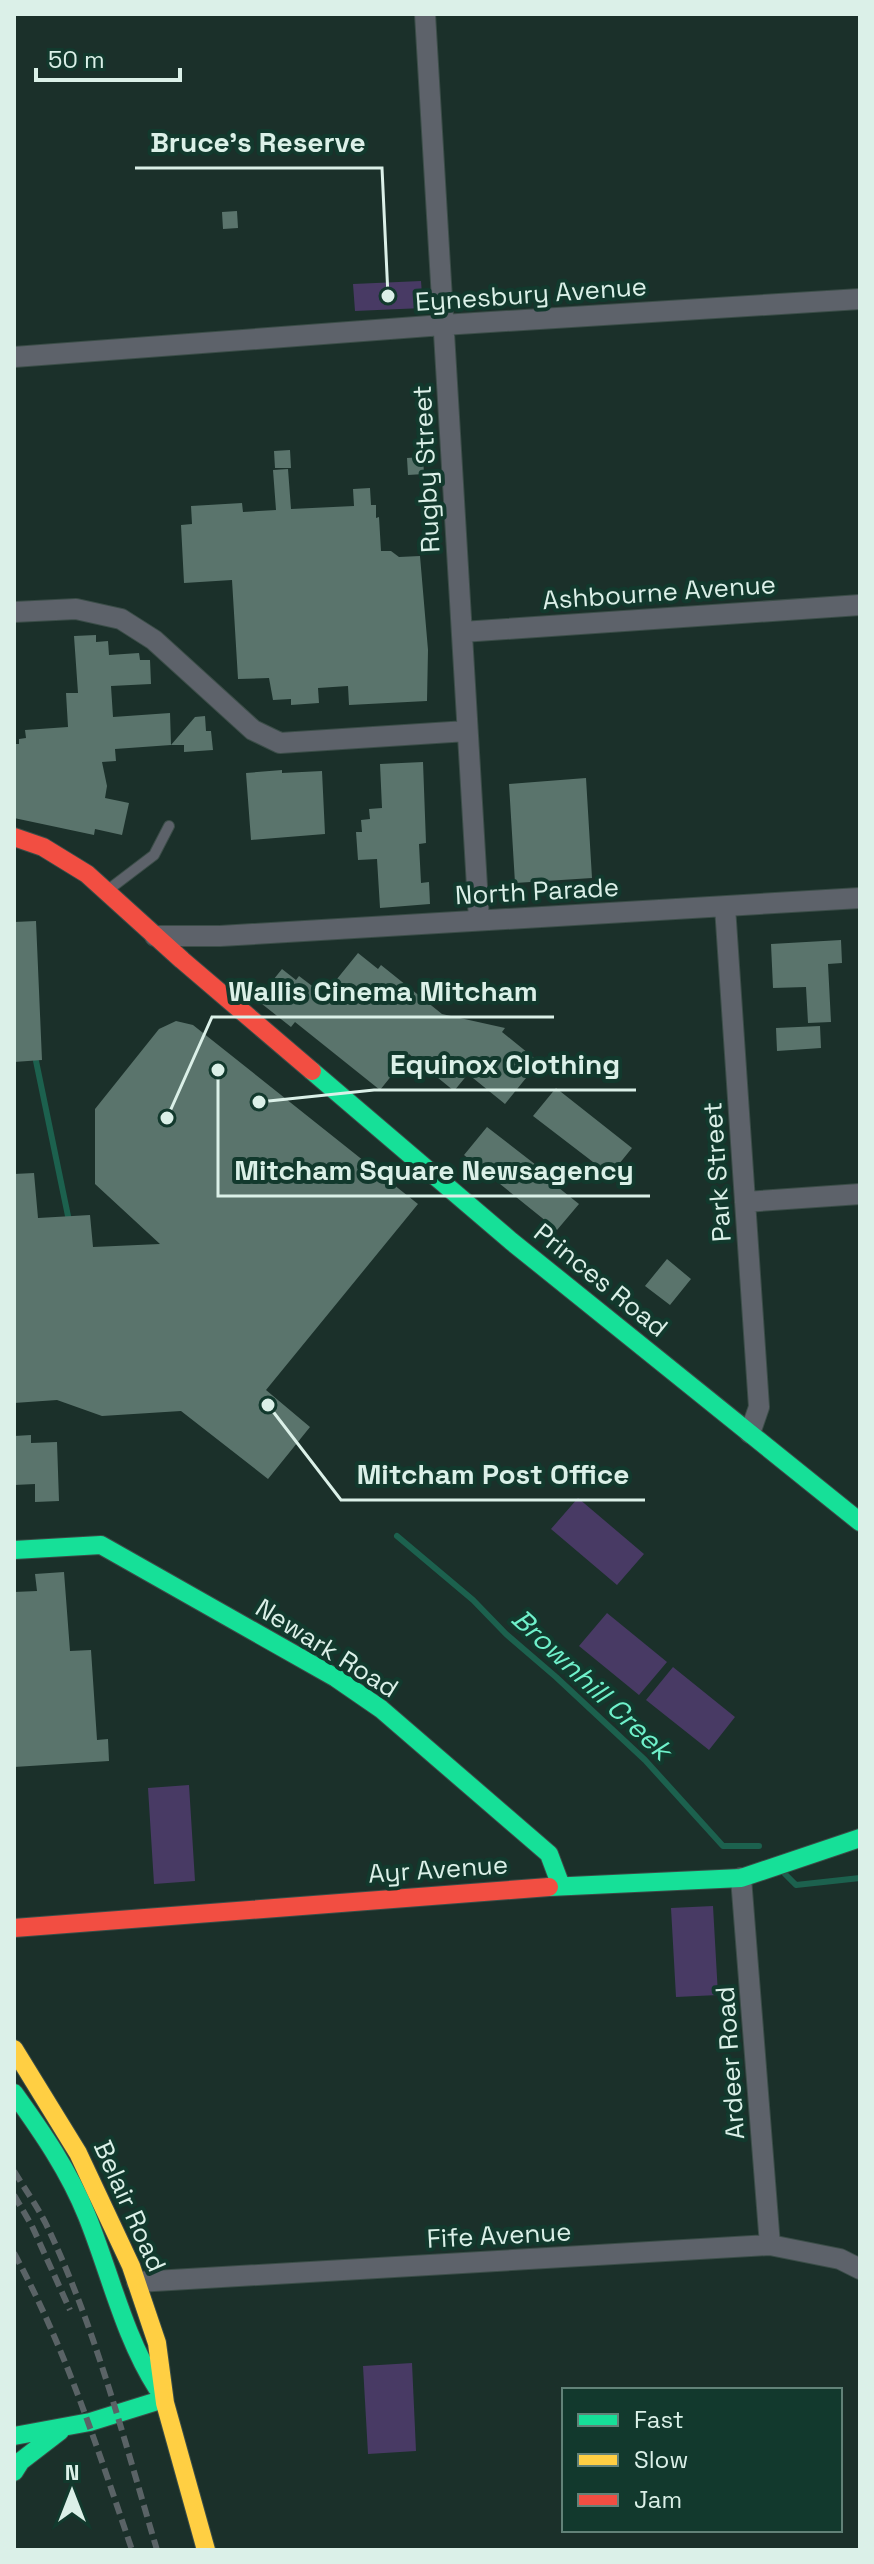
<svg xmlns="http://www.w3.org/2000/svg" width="874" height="2564" viewBox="0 0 874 2564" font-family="'Space Grotesk',sans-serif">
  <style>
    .green { fill: #483a64 }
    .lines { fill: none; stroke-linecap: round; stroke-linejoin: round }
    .stream { stroke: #1c614e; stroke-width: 6 }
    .building { fill: #5a746c }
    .lane-casing { stroke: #3b4d48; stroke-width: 12 }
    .street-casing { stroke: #3b4d48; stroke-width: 22 }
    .fast-casing { stroke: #3b4d48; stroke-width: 20 }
    .slow-casing { stroke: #3b4d48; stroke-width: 20 }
    .jam-casing { stroke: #3b4d48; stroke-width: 20 }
    .lane { stroke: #5d626a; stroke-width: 10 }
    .street { stroke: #5d626a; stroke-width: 20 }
    .fast { stroke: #16e098; stroke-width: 18 }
    .slow { stroke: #ffcf43; stroke-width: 18 }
    .jam { stroke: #f24e42; stroke-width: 18 }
    .rail { stroke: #5a6366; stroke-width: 6; stroke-dasharray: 12 6; stroke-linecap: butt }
    .labels { text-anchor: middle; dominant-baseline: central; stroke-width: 8; stroke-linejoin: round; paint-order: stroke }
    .street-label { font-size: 26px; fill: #dbf0e8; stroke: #12392d }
    .water-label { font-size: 28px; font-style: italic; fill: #6ff0ca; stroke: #12392d }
    .leader { fill: none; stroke: #dbf0e8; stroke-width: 3 }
    .callout-dot { fill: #dbf0e8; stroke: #12392d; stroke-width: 3 }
    .callout-label { font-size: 28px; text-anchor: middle; font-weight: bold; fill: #dbf0e8; stroke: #12392d; stroke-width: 8; stroke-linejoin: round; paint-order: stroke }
  </style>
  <rect width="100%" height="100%" fill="#1b302a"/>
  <path class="green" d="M421,281L423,308L355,311L353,284Z
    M578,1498L644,1554L617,1585L551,1529Z
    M607,1613L667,1662L639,1695L579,1646Z
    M673,1667L735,1717L709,1750L646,1700Z
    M189,1785L195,1881L154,1884L148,1788Z
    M713,1906L718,1995L676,1997L671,1908Z
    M412,2363L416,2451L368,2454L363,2366Z"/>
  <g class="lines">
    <path class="stream" d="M36,1061L68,1216
      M397,1536L473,1600L506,1634L556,1677L645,1760L723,1846H759
      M785,1874L796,1885L860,1878"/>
  </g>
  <path class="building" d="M237,211L238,228L223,229L222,212Z
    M290,450L291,468H275L274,451Z
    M423,457L424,474L408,475L407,458Z
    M288,469L291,509L354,506L353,489L370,488L371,505H376V518L379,517L381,551H391L399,557L420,556L428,650L427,701L349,705L348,686L318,688L319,703L291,705V699L273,700L269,678L238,679L232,580L184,583L181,525L192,524L191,506L242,503L243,512L276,510L273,470Z
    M96,635V642L108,641L109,655L139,653L140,660H150L151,684L111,686L113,717L170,713L171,745L115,749L116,761L102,762L107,786L105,798L129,803L122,835L95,829L94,835L14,818V744H19V739L26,738L25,730L68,727L66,693H78L74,636Z
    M205,716L206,731H211L213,750L184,752V745H171L195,717Z
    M423,762L426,843L419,844L421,883L429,882L430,904L380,908L377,859L358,860L356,832H362L361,820L370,819L369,809L382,808L380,764Z
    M282,770V773L322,771L325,834L251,840L246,773Z
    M586,778L592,878L515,883L509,784Z
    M36,921L42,1060L14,1062V922Z
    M841,940L842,963L828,964L831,1022L808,1023L806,987L773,988L771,944Z
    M358,953L378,969L381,965L442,1014L505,1028L502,1032L539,1062L505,1104L468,1074L454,1091L409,1054L380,1090L295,1022L291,1027L257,1000L282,969L296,980L299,976L324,995Z
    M176,1021L193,1025L418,1204L266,1390L310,1427L268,1479L181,1411L102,1416L57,1400L14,1403V1174L34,1173L38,1218L90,1215L93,1247L160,1244L95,1184V1109L159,1029Z
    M820,1026L821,1048L777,1051L776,1028Z
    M556,1088L632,1148L610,1175L533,1116Z
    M487,1127L536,1165L534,1168L579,1204L557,1230L464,1155Z
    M667,1259L691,1279L670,1305L645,1286Z
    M31,1435V1443L57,1442L59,1501L35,1502V1484L14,1485V1436Z
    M64,1572L70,1651L91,1650L97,1740L108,1739L109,1761L14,1767V1592L37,1591L35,1574Z"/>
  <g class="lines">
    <defs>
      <path id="lane" d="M108,890L154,855L169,826"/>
      <path id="street" d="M425,14L479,920
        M14,357L443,325L860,299
        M14,612L76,609L121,619L154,640L253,730L280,743L467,731
        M462,632L860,605
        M725,907L759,1407L750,1433
        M155,936H220L860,898
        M745,1202L860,1194
        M741,1878L770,2245
        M137,2282L770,2245L840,2259L860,2269"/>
      <path id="fast" d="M312,1071L511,1241L860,1522
        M14,1550L101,1545L336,1678L381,1709L549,1854L561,1886
        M549,1887L741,1878L860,1838
        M14,2093C42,2132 69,2171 87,2216C110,2273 124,2336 157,2388
        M14,2436L90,2422L164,2399
        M14,2472L21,2461L60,2431"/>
      <path id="slow" d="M14,2049L78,2153L131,2266L157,2343L165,2403L206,2550"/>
      <path id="jam" d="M14,837L43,847L87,874L182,960L312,1071
        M14,1928L549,1887"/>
    </defs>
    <use href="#lane" class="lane-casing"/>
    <use href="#street" class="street-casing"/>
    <use href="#fast" class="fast-casing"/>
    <use href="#slow" class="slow-casing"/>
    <use href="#jam" class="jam-casing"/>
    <use href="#lane" class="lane"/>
    <use href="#street" class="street"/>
    <use href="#fast" class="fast"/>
    <use href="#slow" class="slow"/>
    <use href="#jam" class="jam"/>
    <path class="rail" d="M14,2171C25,2189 37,2206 46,2224C96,2328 124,2440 157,2550
      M14,2195L32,2226L70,2310
      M14,2253C66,2349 97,2447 132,2550"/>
  </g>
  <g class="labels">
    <g class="street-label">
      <text transform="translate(531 294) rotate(-4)">Eynesbury Avenue</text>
      <text transform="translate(426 469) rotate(-93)">Rugby Street</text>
      <text transform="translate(659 592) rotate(-4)">Ashbourne Avenue</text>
      <text transform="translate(537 891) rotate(-3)">North Parade</text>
      <text transform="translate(717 1172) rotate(-94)">Park Street</text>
      <text transform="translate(601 1280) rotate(39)">Princes Road</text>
      <text transform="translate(327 1648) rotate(32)">Newark Road</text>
      <text transform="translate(438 1869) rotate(-4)">Ayr Avenue</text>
      <text transform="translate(730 2063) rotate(-94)">Ardeer Road</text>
      <text transform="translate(130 2206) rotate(66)">Belair Road</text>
      <text transform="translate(499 2235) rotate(-3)">Fife Avenue</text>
    </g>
    <g class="water-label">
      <text transform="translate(592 1684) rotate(43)">Brownhill Creek</text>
    </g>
  </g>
  <path class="leader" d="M388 296L382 168H135M167 1118L212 1017H554M259 1102L374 1090H636M218 1070L218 1196H650M268 1405L341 1500H645"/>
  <g class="callout-dot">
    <circle cx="388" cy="296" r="8"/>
    <circle cx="167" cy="1118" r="8"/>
    <circle cx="259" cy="1102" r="8"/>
    <circle cx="218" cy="1070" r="8"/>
    <circle cx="268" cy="1405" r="8"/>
  </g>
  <g class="callout-label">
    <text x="258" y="152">Bruce's Reserve</text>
    <text x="383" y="1001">Wallis Cinema Mitcham</text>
    <text x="505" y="1074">Equinox Clothing</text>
    <text x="434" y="1180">Mitcham Square Newsagency</text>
    <text x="493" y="1484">Mitcham Post Office</text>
  </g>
  <rect width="874" height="2564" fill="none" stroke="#dbf0e8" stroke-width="32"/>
  <rect x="562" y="2388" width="280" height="144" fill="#12392d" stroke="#628278" stroke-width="2"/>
  <rect x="578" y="2414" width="40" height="12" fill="#16e098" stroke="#628278" stroke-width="2"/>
  <text x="634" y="2428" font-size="24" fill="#dbf0e8">Fast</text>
  <rect x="578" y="2454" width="40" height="12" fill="#ffcf43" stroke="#628278" stroke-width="2"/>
  <text x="634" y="2468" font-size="24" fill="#dbf0e8">Slow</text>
  <rect x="578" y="2494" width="40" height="12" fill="#f24e42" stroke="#628278" stroke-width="2"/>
  <text x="634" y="2508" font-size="24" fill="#dbf0e8">Jam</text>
  <g transform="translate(72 2492)" stroke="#12392d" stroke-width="6" paint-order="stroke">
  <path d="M0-6L14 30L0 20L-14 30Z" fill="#dbf0e8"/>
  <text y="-12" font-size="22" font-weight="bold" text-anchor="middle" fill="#dbf0e8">N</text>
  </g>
  <path d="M36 68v12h144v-12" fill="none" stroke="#dbf0e8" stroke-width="4"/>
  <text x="48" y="68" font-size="24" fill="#dbf0e8" stroke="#12392d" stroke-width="6" paint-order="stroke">50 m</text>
</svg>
